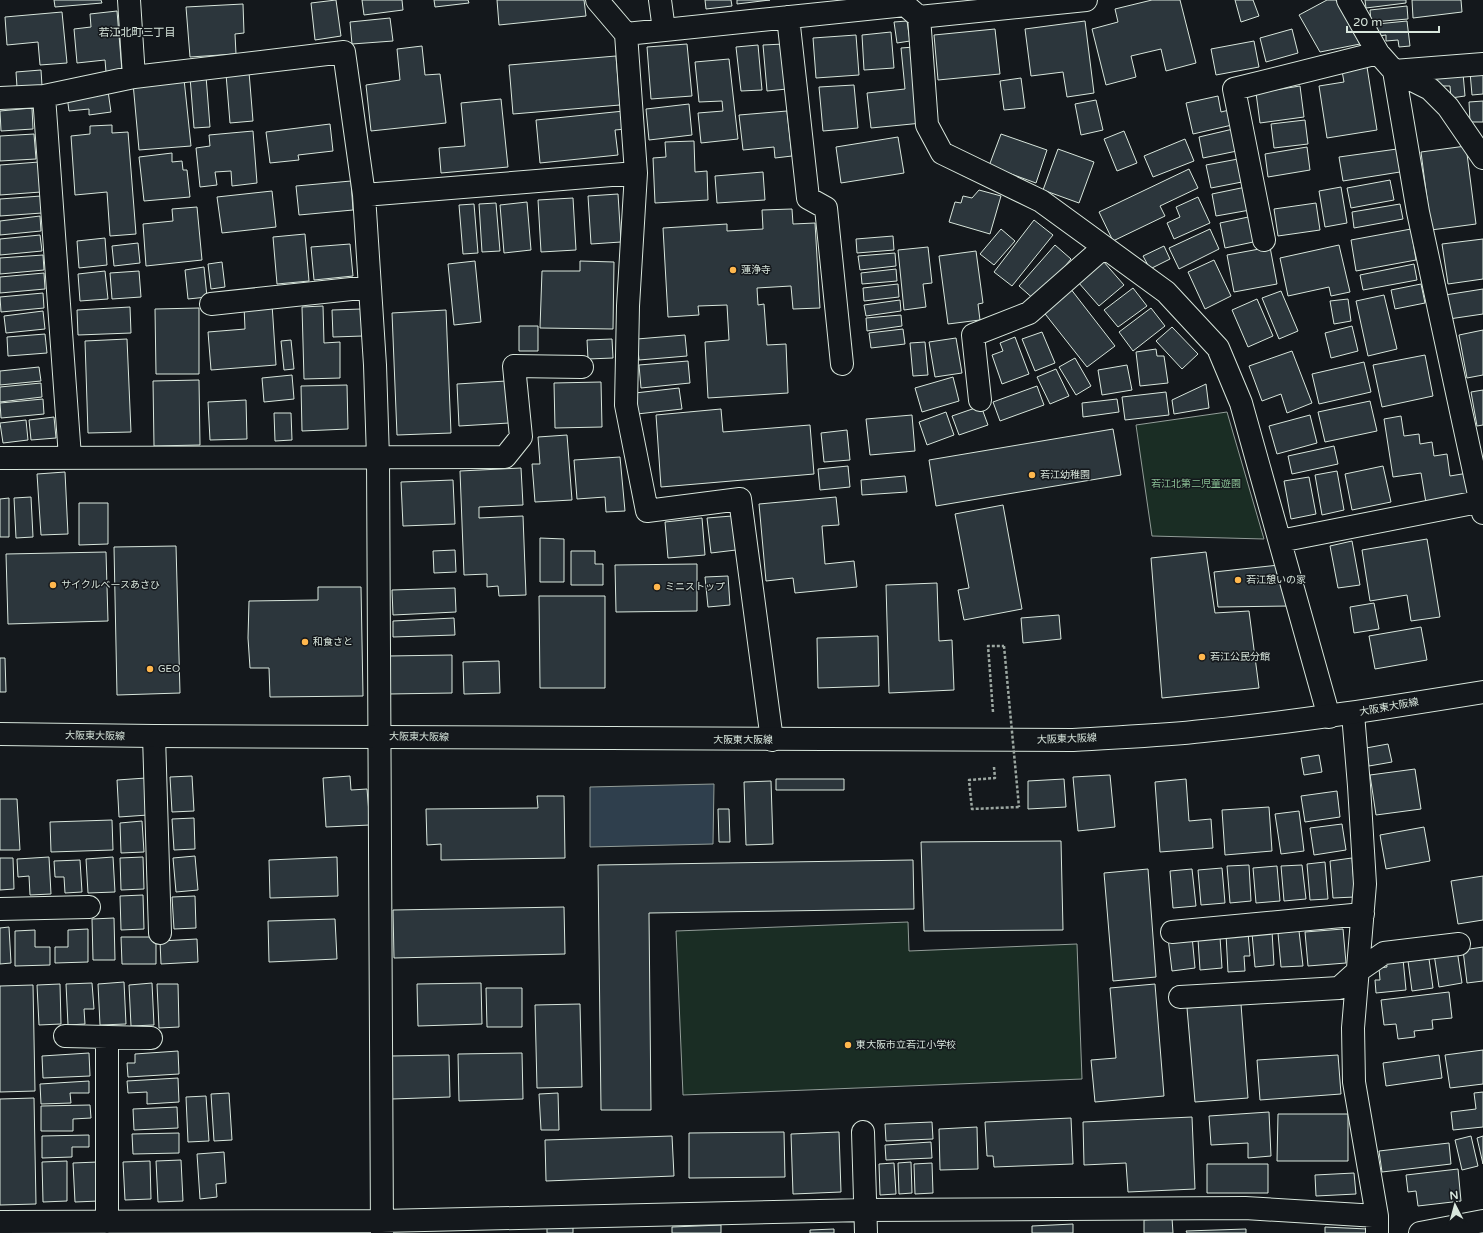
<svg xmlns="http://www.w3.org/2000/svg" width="1483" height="1233" viewBox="0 0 1483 1233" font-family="'Varela Round','Noto Sans JP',sans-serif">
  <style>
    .green { fill: #1a2d24; stroke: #939e99 }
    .water { fill: #2f3f4d; stroke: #939e99 }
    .building { fill: #2c363c; stroke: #d8e6dc }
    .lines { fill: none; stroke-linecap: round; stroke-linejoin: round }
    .minor-casing { stroke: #d8e6dc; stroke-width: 24 }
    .major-casing { stroke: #d8e6dc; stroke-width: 24 }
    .path { stroke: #9da8a2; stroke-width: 2.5; stroke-dasharray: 3 2; stroke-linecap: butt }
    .minor { stroke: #14181c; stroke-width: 22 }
    .major { stroke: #14181c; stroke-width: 22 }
    .path-bridge { stroke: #9da8a2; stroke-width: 2.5; stroke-dasharray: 3 2; stroke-linecap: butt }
    .poi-dot { fill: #ffb74d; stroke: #14181c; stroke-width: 1.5 }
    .labels { text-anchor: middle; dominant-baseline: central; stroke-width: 3; stroke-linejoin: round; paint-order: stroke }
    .poi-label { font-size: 10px; fill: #d8e6dc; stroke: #14181c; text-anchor: start }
    .park-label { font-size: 10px; fill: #8ac095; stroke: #14181c }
    .street-label { font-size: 10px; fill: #d8e6dc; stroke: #14181c }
    .neighbourhood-label { font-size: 11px; fill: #d8e6dc; stroke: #14181c }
  </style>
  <rect width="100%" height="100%" fill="#14181c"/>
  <path class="green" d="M1227,412L1264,539L1152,536L1136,425Z
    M908,922L909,951L1077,944L1082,1079L683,1095L676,931Z"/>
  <path class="water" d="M714,784L713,844L590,847V787Z"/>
  <path class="building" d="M54,0H101L102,3L55,7Z
    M336,0L341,36L315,40L311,3Z
    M362,0H402L403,10L364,15Z
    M434,0H468L469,3L435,7Z
    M497,0H584L586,16L499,25Z
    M705,0H731L732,6L706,9Z
    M737,0H770L737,4Z
    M1152,0H1180L1196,63L1166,71L1161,49L1131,56L1136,77L1106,85L1092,29L1118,22L1115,9Z
    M1235,0H1253L1259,16L1241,22Z
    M1327,0H1336L1360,44L1320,52L1299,15Z
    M1365,0H1406V3L1366,8Z
    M1412,0H1461L1462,12L1413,18Z
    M243,4L244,33L235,34L236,54L190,57L186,7Z
    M1407,6L1408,19L1371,22L1370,10Z
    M117,11L122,71L106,72L105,60L77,63L74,29L91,27L90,14Z
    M62,12L67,63L40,65L38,42L7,45L5,17Z
    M390,18L393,41L352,44L350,22Z
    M907,21L910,41L897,43L894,22Z
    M1085,21L1094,93L1067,97L1063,72L1031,76L1025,29Z
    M1407,21L1410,46L1399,47L1398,40L1386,41V35L1378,36L1377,24Z
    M995,29L1000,74L938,80L934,35Z
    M1292,29L1298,53L1266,62L1260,38Z
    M891,32L894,68L864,70L862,35Z
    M856,35L859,75L816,78L813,38Z
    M1254,41L1259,67L1216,75L1211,49Z
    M687,44L692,96L651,99L647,47Z
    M784,44L787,89L767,91L763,45Z
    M758,45L762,90L741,91L736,47Z
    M422,46L425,75L440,74L446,123L371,131L366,85L400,80L397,49Z
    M914,47L922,123L871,128L867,93L905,89L901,48Z
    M616,56L620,105L513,114L509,65Z
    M729,59L738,139L701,143L698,113L723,111L722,101L699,102L695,62Z
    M1367,67L1377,130L1327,138L1319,86L1344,82L1342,71Z
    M41,70L42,86L17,87L16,72Z
    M1483,71V94L1472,95L1470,72Z
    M249,72L253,121L230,123L226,74Z
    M1463,73L1465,96L1451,98L1450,86H1438L1436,75Z
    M206,76L210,127L194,128L190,77Z
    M1021,78L1025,108L1004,110L1000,81Z
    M184,79L191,146L139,150L133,83Z
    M854,85L858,128L823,131L819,87Z
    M1300,86L1304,117L1260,123L1256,93Z
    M108,91L111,112L89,115V109L69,111L67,96Z
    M1218,96L1221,112L1229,110L1232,125L1193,134L1186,103Z
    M501,99L508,167L441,173L439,148L465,146L461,103Z
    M1096,100L1103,130L1081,135L1075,104Z
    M1483,101V122H1470L1469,102Z
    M689,104L692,135L649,140L646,109Z
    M32,108L33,129L1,131L0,111Z
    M624,111L626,129L615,130L618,155L540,163L536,120Z
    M787,111L792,156L775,158L774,147L743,150L739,115Z
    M1305,120L1308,144L1274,148L1271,124Z
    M330,124L333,151L298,155L299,160L270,163L266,132Z
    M112,125V133L128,132L136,234L110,236L107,192L75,195L71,136L90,134V126Z
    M1233,129L1237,151L1203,158L1199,137Z
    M253,131L257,183L232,186L231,171L215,172L217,185L200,187L196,148L210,146L209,135Z
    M1124,131L1137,163L1117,171L1104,139Z
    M34,134L36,159L0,161V136Z
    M1001,134L1047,150L1036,183L989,166Z
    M898,137L904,173L841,183L836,147Z
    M1185,139L1194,161L1153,177L1144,156Z
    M694,141L695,172L707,171L708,200L655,203L653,158L666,157L665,142Z
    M1466,146L1476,224L1431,230L1421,152Z
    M1307,147L1310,170L1268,177L1265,154Z
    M1058,149L1094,162L1079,203L1043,190Z
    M1397,149L1400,172L1343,181L1339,157Z
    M172,153V162L182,161L183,170H187L190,197L144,201L139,157Z
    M1238,159L1242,182L1211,188L1206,165Z
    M39,162L41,192L0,195V165Z
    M1189,169L1198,188L1160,206L1165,216L1113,241L1099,212Z
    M763,172L765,200L717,203L715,176Z
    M1390,180L1394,200L1351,208L1347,188Z
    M351,181L353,210L299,215L296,186Z
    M1246,187L1250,210L1216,216L1212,194Z
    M1341,187L1347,223L1325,227L1319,191Z
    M979,190L1001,196L990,234L949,222L955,202L961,203L963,196L972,198Z
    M272,191L276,227L222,233L217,197Z
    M618,194L621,242L591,244L588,196Z
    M41,196L42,213L0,216V199Z
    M1198,197L1210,223L1174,239L1167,223L1180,217L1176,207Z
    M573,198L576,250L541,252L538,200Z
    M527,202L531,250L504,253L500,205Z
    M496,203L500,251L482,252L479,204Z
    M1316,203L1320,230L1278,236L1274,209Z
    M474,204L478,253L463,254L459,205Z
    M1400,204L1403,219L1354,228L1352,212Z
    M197,207L202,260L146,266L143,224L173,221L172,209Z
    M792,209L793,224L815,223L820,308L793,309L791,286L757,288L758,305L764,304L767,345L786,344L788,393L708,398L705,342L729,340L727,305L698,306L699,315L668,317L663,228L727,224V231L763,229L762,210Z
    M40,216L41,231L0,235V221Z
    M1253,216L1258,241L1225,248L1220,223Z
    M1034,220L1053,235L1012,286L994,272Z
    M1001,229L1015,241L994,265L980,254Z
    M1210,229L1219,249L1179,269L1169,248Z
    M1411,229L1416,260L1356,271L1351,240Z
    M305,234L309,281L277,284L273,237Z
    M40,235L42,251L0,255V239Z
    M893,236L894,250L857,253L856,239Z
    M105,238L107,265L79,268L77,241Z
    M1483,239V279L1448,284L1442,244Z
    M138,243L140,263L114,266L112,246Z
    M350,244L353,276L314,280L311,247Z
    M1055,245L1071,259L1036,301L1019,286Z
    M1339,245L1350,292L1331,296L1329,287L1288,296L1280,258Z
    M1164,246L1170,259L1150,269L1143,256Z
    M928,247L932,283L923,284L926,307L904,310L898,250Z
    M1270,247L1277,284L1234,292L1227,255Z
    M976,251L983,303L978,304L980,320L948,324L939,256Z
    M895,253L896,266L860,270L858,256Z
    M43,255L44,270L0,274V258Z
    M1214,260L1231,296L1205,309L1188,272Z
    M475,261L481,322L454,325L448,264Z
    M580,261L614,262L613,329L540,328L542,271H580Z
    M1103,261L1124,285L1099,306L1078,282Z
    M222,262L225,287L211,289L208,264Z
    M1414,264L1417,280L1363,290L1360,275Z
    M204,267L207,297L188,299L185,270Z
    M896,269L897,281L862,284L861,273Z
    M105,271L108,299L80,301L78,274Z
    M139,271L141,297L112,299L110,273Z
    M44,273L45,289L0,293V277Z
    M898,284L899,297L864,301L863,288Z
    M1421,284L1425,303L1395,309L1391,290Z
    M1070,288L1115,346L1087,367L1042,310Z
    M1133,288L1147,306L1118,327L1104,310Z
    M1483,289V314L1449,319L1445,295Z
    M1281,291L1298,331L1279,339L1262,298Z
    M43,293L44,308L1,312L0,297Z
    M1384,295L1397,349L1368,356L1356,301Z
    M1257,299L1273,336L1248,347L1232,310Z
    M1348,299L1351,321L1334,324L1330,301Z
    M900,300L901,311L866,316L864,305Z
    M272,304L276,365L211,370L208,332L245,329L244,306Z
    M323,306L324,343L340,342V378L304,379L302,307Z
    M130,307L131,333L78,335L77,310Z
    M199,308V374H156L155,309Z
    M1151,308L1165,326L1133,351L1119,332Z
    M362,309L363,336L333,337L332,310Z
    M446,310L451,433L397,435L392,313Z
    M43,311L45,329L6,333L4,316Z
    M901,315L902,326L867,331L866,318Z
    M519,326H538V351H519Z
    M1352,326L1358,351L1331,358L1325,333Z
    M1172,327L1198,354L1182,369L1156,341Z
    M903,329L905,344L871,348L869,333Z
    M1483,330V375L1467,378L1459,335Z
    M1042,332L1055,363L1035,371L1022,339Z
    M45,334L47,353L8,356L7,337Z
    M685,335L687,356L639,360L637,339Z
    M1015,337L1029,374L1002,384L992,355L1003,351L1000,343Z
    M956,338L962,373L935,377L929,342Z
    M127,339L131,432L88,433L85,341Z
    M612,339L613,358L588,359L587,340Z
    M291,340L294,369L284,370L281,341Z
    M925,342L928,375L913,376L910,343Z
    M1156,349L1157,356H1164L1168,383L1140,386L1136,352Z
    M1292,351L1312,403L1287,413L1281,394L1262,401L1249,366Z
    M1425,355L1433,396L1382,407L1373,365Z
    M1075,358L1091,386L1076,395L1059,367Z
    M688,361L690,383L641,388L639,365Z
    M1364,362L1371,392L1319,404L1312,374Z
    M1127,365L1132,390L1102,395L1098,370Z
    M39,367L41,381L0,385V371Z
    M1056,369L1069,396L1050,404L1037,377Z
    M292,375L294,399L264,402L262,378Z
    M953,377L959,401L922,412L915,388Z
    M199,380L200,445L154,446L153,381Z
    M506,381L509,423L459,426L457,384Z
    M601,382L602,427L555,428L554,383Z
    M41,383L42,397L0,402V387Z
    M1206,384L1209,408L1174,414L1172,400Z
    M347,385L348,429L302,431L301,386Z
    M1037,386L1044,405L1000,421L993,402Z
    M679,388L682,409L637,414L635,393Z
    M1483,390V425L1477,426L1471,392Z
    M1166,392L1169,415L1125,420L1122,397Z
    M43,399L44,414L1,418L0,403Z
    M1117,399L1119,412L1083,417L1082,403Z
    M246,400L247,439L210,440L208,402Z
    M1370,401L1377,431L1325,442L1318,412Z
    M981,406L988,425L959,435L952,416Z
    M721,409L723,432L810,425L814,474L661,487L656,415Z
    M946,412L954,435L927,445L919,422Z
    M274,413H291L292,440L275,441Z
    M912,415L915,451L870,455L866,419Z
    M1310,415L1317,443L1277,454L1269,426Z
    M1401,416L1404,436L1419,434L1420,444L1432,442L1434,456L1447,454L1450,476L1468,473L1471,496L1426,503L1421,473L1393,477L1384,419Z
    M54,417L56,438L31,440L29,420Z
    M26,420L28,440L3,443L0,423Z
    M1113,429L1121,475L936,506L929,460Z
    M847,430L850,460L824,462L821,433Z
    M567,435L572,500L535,502L532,464H540L538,437Z
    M1334,446L1338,464L1292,474L1288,456Z
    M620,457L625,511L606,512L605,497L577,499L574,460Z
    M848,466L850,487L820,490L818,469Z
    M1383,466L1391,502L1352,510L1345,474Z
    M521,468L523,505L479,507V518L523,516L526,595L499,596L498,586L487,587V574L464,575L460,471Z
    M1337,471L1344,510L1322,515L1315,475Z
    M65,472L68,534L41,535L37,474Z
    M905,476L907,492L862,495L861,480Z
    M1309,477L1316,514L1291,519L1284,481Z
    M453,480L455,524L403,526L401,482Z
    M31,497L33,537L16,538L14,498Z
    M836,497L839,525L822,526L825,564L854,561L857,587L795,593L793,578L766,581L759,504Z
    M9,498V537H0V499Z
    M79,503H108V544L79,545Z
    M1003,505L1022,609L964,620L958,590L969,588L955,514Z
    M732,516L736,550L711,553L707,518Z
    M702,518L705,555L668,558L665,522Z
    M540,538L564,539V582H540Z
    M1427,539L1440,617L1411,621L1407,595L1370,601L1362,550Z
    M1352,541L1360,585L1338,588L1330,546Z
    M176,546L180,693L117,695L114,547Z
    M455,550L456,572L434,573L433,551Z
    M571,551H595V564H603V585H571Z
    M106,552L108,621L8,624L6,554Z
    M1206,552L1215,613L1249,611L1259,688L1162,698L1151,558Z
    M697,564V611L616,612L615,565Z
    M1279,565L1290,606L1218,607L1214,572Z
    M728,576L730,605L708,607L705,577Z
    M937,583L939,641L952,640L954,690L889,693L886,585Z
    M318,587H361L363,696L270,697L269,668H250L248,638L249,601L318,600Z
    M455,588L456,612L393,615L392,590Z
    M539,596H605V688H540Z
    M1374,603L1379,629L1354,633L1350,607Z
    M1059,615L1061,639L1023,643L1021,618Z
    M454,618L455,635L393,637V621Z
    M1421,627L1427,660L1375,669L1369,636Z
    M878,636L879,686L818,688L817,638Z
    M452,655V693L389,694L388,656Z
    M0,658H5L6,692H0Z
    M499,661L500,693L464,694L463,662Z
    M1388,744L1392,762L1369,766L1366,748Z
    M1319,755L1322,772L1304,775L1301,758Z
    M1415,769L1421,809L1376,815L1370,775Z
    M1110,775L1115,827L1078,831L1073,777Z
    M192,776L194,811L172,812L170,777Z
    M350,776L351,790L367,789L370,825L326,827L323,778Z
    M146,778L148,815L119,817L117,780Z
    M776,779H844V790H776Z
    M1064,779L1066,807L1028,809V781Z
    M1186,779L1189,821L1211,819L1213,848L1160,852L1155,782Z
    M771,781L773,844L746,845L744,782Z
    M1337,791L1340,817L1305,822L1301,796Z
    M537,796H564L565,858L441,860V844L427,845L426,809L538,808Z
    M0,799H17L20,850H0Z
    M1269,807L1272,851L1225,855L1222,810Z
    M718,809H729L730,842H719Z
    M1299,811L1304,851L1281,854L1275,814Z
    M194,818L195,849L174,850L172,819Z
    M112,820L113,850L51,852L50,822Z
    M142,821L144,852L121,853L120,823Z
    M1342,824L1346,850L1314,855L1310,828Z
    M1424,827L1430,861L1386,869L1380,835Z
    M1061,841L1063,930L924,931L921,842Z
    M195,856L198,890L176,892L173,858Z
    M49,857L51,894L30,895L29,876L18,877L17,859Z
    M113,857L115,892L88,893L86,859Z
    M143,857L144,889L121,890L120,858Z
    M337,857L338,896L270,898L269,860Z
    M0,858H13L14,889L0,890Z
    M1352,858L1355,897L1333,898L1330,861Z
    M80,860L82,892L65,893L64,877H55L54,861Z
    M913,860L914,909L649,913L651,1110H601L598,865Z
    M1325,862L1328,899L1310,900L1307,864Z
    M1249,865L1251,901L1230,903L1227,866Z
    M1302,865L1306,899L1284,901L1281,866Z
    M1277,866L1280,901L1256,903L1253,868Z
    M1222,868L1225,903L1201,905L1198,870Z
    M1148,869L1156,977L1113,981L1104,873Z
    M1192,869L1196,906L1173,908L1170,871Z
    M1483,876V920L1458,924L1451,881Z
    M143,895L144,929L121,930L120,896Z
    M195,896L196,928L174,929L172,897Z
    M564,907L565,954L394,958L393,910Z
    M114,918L115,960H93L92,919Z
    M335,919L337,959L269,962L268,921Z
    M9,927L11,963L0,964V928Z
    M88,929V962L55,963V947H68V930Z
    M1343,929L1346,963L1308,966L1305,932Z
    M35,930V947H50V965L15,966V931Z
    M1272,931L1274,965L1255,967L1252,933Z
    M1299,931L1303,966L1281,967L1278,933Z
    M1248,932L1250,956H1244L1245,971L1228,972L1226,934Z
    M1192,936L1195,968L1172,971L1168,938Z
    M121,937H156V964H122Z
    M1220,937L1222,968L1200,970L1198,939Z
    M197,939L198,962L161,964L160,941Z
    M1483,947V981L1467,983L1463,950Z
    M1457,950L1462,983L1439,987L1434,954Z
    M1403,959L1406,990L1376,993L1375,980H1380L1379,968L1387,967L1386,960Z
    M1429,959L1433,988L1412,991L1408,961Z
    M124,982L126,1024L100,1025L98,984Z
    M92,983L94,1009H84L85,1024L68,1025L66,984Z
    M152,983L154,1025L131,1026L129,985Z
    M481,983L482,1024L418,1026L417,984Z
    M60,984L61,1024L39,1025L37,985Z
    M157,984H178L179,1027L159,1028Z
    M1155,984L1164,1096L1095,1102L1091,1060L1116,1058L1110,988Z
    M33,985L35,1091L0,1092V986Z
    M486,988H522V1027H487Z
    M1449,992L1452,1018L1432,1020L1433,1029L1414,1031L1415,1037L1398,1039L1396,1024L1384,1025L1381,1000Z
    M580,1004L582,1087L537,1088L535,1005Z
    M1241,1004L1248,1098L1195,1102L1187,1008Z
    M1483,1050V1084L1450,1088L1445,1055Z
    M178,1051L179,1074L128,1077L127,1063H135V1054Z
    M89,1053L90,1076L43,1078L42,1056Z
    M522,1053L523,1099L459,1101L458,1054Z
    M449,1055L450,1097L392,1099L391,1056Z
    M1338,1055L1341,1094L1260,1100L1257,1060Z
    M1439,1055L1442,1078L1386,1086L1383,1063Z
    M178,1078L179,1102L147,1104V1092L128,1093L127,1081Z
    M89,1081V1093H70L71,1103L41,1104L40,1084Z
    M1483,1092V1127L1453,1130L1451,1112L1476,1109L1474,1093Z
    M229,1093L232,1140L214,1141L211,1094Z
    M558,1093L559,1130H541L539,1094Z
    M206,1096L209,1141L188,1142L186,1097Z
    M34,1098L36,1204L0,1205V1099Z
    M90,1105L91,1118L73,1119V1131H41V1106Z
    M177,1107L178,1128L134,1130L133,1109Z
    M1269,1112L1271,1156L1248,1158V1143L1211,1145L1209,1116Z
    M1278,1114H1348V1161H1277Z
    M1192,1117L1195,1189L1128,1192L1126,1163L1084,1165L1083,1122Z
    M1071,1118L1073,1164L994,1167L993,1156H987L985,1122Z
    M932,1122L933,1139L886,1141L885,1124Z
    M977,1127L978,1169L940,1170L939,1129Z
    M784,1132L785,1177L689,1178V1133Z
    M839,1132L841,1192L793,1194L791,1134Z
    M179,1133V1153L133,1154L132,1134Z
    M89,1135V1147H72V1157L42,1158V1136Z
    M672,1136L674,1176L546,1181L545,1140Z
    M1471,1136L1478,1166L1462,1170L1455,1140Z
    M1483,1136V1164L1477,1138Z
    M931,1142L932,1158L886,1160L885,1145Z
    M1449,1143L1451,1164L1382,1172L1379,1151Z
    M224,1152L226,1183L216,1184L217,1197L200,1199L197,1154Z
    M181,1160L183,1201L158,1202L156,1161Z
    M67,1161V1201L43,1202L42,1162Z
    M150,1161L151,1199L125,1200L123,1162Z
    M98,1162L99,1201L75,1202L73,1163Z
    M911,1162L912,1193L899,1194L898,1163Z
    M894,1163L896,1194L880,1195L879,1164Z
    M932,1163L933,1193L915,1194L914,1164Z
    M1207,1164H1268V1193H1207Z
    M1458,1169L1461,1201L1418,1206L1416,1191L1408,1192L1406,1175Z
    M1354,1173L1356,1194L1316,1196L1315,1175Z
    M1172,1218L1173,1233H1144V1220Z
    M1073,1224V1233H1032V1226Z
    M721,1225V1233H672V1227Z
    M573,1226V1233H547V1227Z
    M1325,1227L1367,1229V1233H1325Z
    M834,1229V1233H810V1230Z
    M1246,1229V1233H1187L1186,1231Z"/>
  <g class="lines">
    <defs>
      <path id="minor" d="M129,0L134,77
        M597,0L626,34L905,5
        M660,0L664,30
        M904,0L905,5L919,17L927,125L942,153L1041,201L1166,292L1218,348L1241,403L1329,717
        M1348,0L1378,53L1394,71L1430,89L1448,107L1483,158
        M788,17L808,198L826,208L842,364
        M919,17L1086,0
        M626,34L636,173L628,306L626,405L647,511L740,499L772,740
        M1394,71L1418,212L1483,513
        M1394,71L1483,64
        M44,96L70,457
        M0,98L44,96L134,77L344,52L364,195L375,365L378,458L382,1233
        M364,195L636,173
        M1264,240L1234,89L1378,53
        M211,304L370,287
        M980,400L973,335L1029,313L1104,247
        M0,458L505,457L521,437L514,366L582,367
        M1280,541L1483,501
        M1353,714L1359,786L1365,884L1353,1028L1354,1082L1377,1216V1233
        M154,736L160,933
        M0,909L89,907
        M1172,932L1363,914
        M1180,997L1339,988L1358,971L1384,953L1459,944
        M65,1036L151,1038
        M107,1037V1222
        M863,1132L866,1233
        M0,1222L382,1221L865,1210L1245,1208L1377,1216
        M1420,1233L1483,1221"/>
      <path id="major" d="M0,734L154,736L1073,740C1116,737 1160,736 1203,731C1297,722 1390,707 1483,692"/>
    </defs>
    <use href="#minor" class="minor-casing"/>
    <use href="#major" class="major-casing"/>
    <path class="path" d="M993,712L988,646H1004
      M994,767L995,778L969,780L972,809L1019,807"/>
    <use href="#minor" class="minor"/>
    <use href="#major" class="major"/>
    <path class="path-bridge" d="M1004,646L1019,807"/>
  </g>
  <g class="poi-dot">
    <circle cx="733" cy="270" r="4"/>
    <circle cx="1032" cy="475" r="4"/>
    <circle cx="1238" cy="580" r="4"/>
    <circle cx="53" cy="585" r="4"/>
    <circle cx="657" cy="587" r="4"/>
    <circle cx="305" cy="642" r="4"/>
    <circle cx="1202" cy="657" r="4"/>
    <circle cx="150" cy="669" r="4"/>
    <circle cx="848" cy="1045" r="4"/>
  </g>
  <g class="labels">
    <g class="poi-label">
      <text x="741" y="270">蓮浄寺</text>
      <text x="1040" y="475">若江幼稚園</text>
      <text x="1246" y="580">若江憩いの家</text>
      <text x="61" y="585">サイクルベースあさひ</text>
      <text x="665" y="587">ミニストップ</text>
      <text x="313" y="642">和食さと</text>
      <text x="1210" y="657">若江公民分館</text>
      <text x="158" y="669">GEO</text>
      <text x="856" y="1045">東大阪市立若江小学校</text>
    </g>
    <g class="park-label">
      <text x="1196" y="484">若江北第二児童遊園</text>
    </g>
    <g class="street-label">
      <text transform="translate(1389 707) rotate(-10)">大阪東大阪線</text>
      <text transform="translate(95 736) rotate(1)">大阪東大阪線</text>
      <text transform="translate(419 737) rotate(1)">大阪東大阪線</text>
      <text transform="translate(1067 739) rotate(-2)">大阪東大阪線</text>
      <text x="743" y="740">大阪東大阪線</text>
    </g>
    <g class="neighbourhood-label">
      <text x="137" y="32">若江北町三丁目</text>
    </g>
  </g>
  <g transform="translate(1455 1205) rotate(354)" stroke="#14181c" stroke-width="3" paint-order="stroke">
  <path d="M0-3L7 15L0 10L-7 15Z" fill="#d8e6dc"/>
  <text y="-6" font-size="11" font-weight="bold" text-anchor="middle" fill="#d8e6dc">N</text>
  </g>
  <path d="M1347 26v6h92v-6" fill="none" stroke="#d8e6dc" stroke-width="2"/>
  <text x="1353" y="26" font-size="12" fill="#d8e6dc" stroke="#14181c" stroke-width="3" paint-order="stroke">20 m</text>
</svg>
